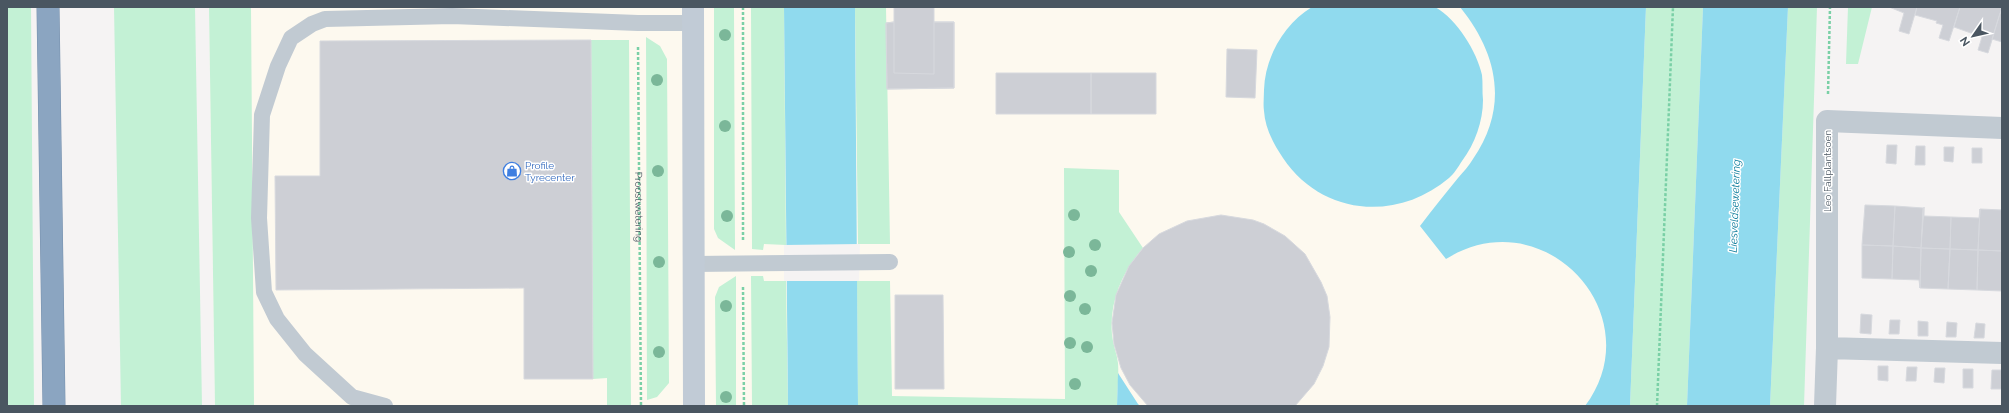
<svg xmlns="http://www.w3.org/2000/svg" width="2009" height="413" viewBox="0 0 2009 413" font-family="Raleway,sans-serif">
  <style>
    .commercial { fill: #fdf9ef }
    .green { fill: #c3f1d5 }
    .water { fill: #90daee }
    .pier { fill: #f5f3f3 }
    .building { fill: #cdcfd5; stroke: #d7d9de }
    .lines { fill: none; stroke-linecap: round; stroke-linejoin: round }
    .highway-casing { stroke: #7690ad; stroke-width: 23 }
    .path { stroke: #7ad0a6; stroke-width: 2.5; stroke-dasharray: 3 2; stroke-linecap: butt }
    .lane { stroke: #c1cad2; stroke-width: 16 }
    .street { stroke: #c1cad2; stroke-width: 22 }
    .secondary { stroke: #c1cbd6; stroke-width: 22 }
    .highway { stroke: #8ba5c1; stroke-width: 22 }
    .tree { fill: #7bb799 }
    .labels { text-anchor: middle; dominant-baseline: central; stroke-width: 3; stroke-linejoin: round; paint-order: stroke }
    .shop-label { font-size: 10px; fill: #366cbe; stroke: #fff; text-anchor: start }
    .street-label { font-size: 10px; fill: #4a5661; stroke: #fff }
    .water-label { font-size: 11px; font-style: italic; fill: #0c7c9b; stroke: #fff }
  </style>
  <rect width="100%" height="100%" fill="#f5f3f3"/>
  <path class="commercial" d="M209,7H1696L1681,406H215Z"/>
  <path class="green" d="M7,7H31L34,406H7Z
    M114,7H195L202,406H121Z
    M209,7H251L254,406H215Z
    M714,7H734L735,250L718,238L714,229Z
    M751,7H784L786,245L764,244L763,250L752,249Z
    M855,7H886L890,244H858Z
    M1646,7H1703L1687,406H1630Z
    M1788,7H1817L1804,406H1770Z
    M1848,7H1872L1858,64H1846Z
    M646,37L660,46L667,59L669,383L657,397L647,400Z
    M591,40H629L631,406H607V378L593,379Z
    M1064,168L1119,170V212L1143,248C1122,272 1109,302 1112,335C1113,345 1117,354 1118,363C1119,377 1117,392 1117,406H858L857,281H890L892,396L1065,399Z
    M736,276V406H716L715,297L719,287Z
    M751,276H763L764,281H786L788,406H752Z"/>
  <path class="water" d="M784,7H855L858,406H788Z
    M1312,7H1435C1457,19 1477,52 1482,75C1483,83 1482,92 1483,100C1483,121 1475,144 1462,161C1458,167 1454,174 1449,178C1397,222 1322,216 1283,158C1274,145 1265,128 1264,111C1263,104 1264,97 1264,90C1265,57 1284,24 1312,7Z
    M1460,7H1646L1630,406H1585C1653,315 1544,198 1446,259L1420,226C1432,210 1445,194 1458,178C1463,172 1469,166 1473,159C1509,107 1498,54 1460,7Z
    M1703,7H1788L1770,406H1687Z
    M1118,373L1138,404L1140,406H1117Z"/>
  <path class="pier" d="M860,244L859,281H784V245Z"/>
  <path class="building" d="M894,7H934V22H954V88L887,89L886,23L894,22Z
    M1889,7H1917L1909,34L1899,31L1904,13Z
    M1917,7H1960L1949,41L1939,38L1943,25L1936,23L1937,21L1915,15Z
    M1960,7H2002L1988,53L1978,50L1982,37L1954,27Z
    M2000,13L2002,14V42L1992,39Z
    M894,22V73L933,74H934V22H954V88L887,89L886,23Z
    M591,40L593,379H524V288L276,290L275,176H320V41Z
    M1227,49L1257,50L1255,98L1226,97Z
    M996,73H1091V114H996Z
    M1091,73H1156V114H1091Z
    M1887,145H1897L1896,164L1886,163Z
    M1916,146H1925V165H1915Z
    M1944,147H1954L1953,162L1944,161Z
    M1972,148H1982V163H1972Z
    M1865,205L1895,206L1893,246L1862,245Z
    M1895,206L1923,208L1921,248L1893,246Z
    M1924,207V216L1951,217L1950,249L1921,248Z
    M1980,209L1978,250L1950,249L1951,217L1979,218Z
    M1980,209L2002,210V251L1978,250Z
    M1221,215L1253,220L1264,224L1285,236L1305,254L1321,282L1327,296L1330,317L1329,347L1323,366L1314,384L1295,406H1148L1130,385L1121,368L1114,344L1112,323L1116,295L1129,266L1143,248L1159,234L1187,221Z
    M1862,245L1893,246L1892,279L1862,278Z
    M1893,246L1921,248L1920,288L1919,280L1892,279Z
    M1921,248L1950,249L1948,289L1920,288Z
    M1950,249L1978,250L1977,290L1948,289Z
    M1978,250L2002,251V291L1977,290Z
    M895,295H943L944,389H895Z
    M1861,314L1872,315L1871,334L1860,333Z
    M1890,320H1900L1899,334H1889Z
    M1918,321L1928,322V336H1918Z
    M1947,322L1957,323L1956,337H1946Z
    M1976,323L1985,324L1984,338H1974Z
    M1878,366H1888V381L1878,380Z
    M1907,367H1917L1916,381H1906Z
    M1935,368H1945L1944,383L1934,382Z
    M1963,369H1973V388H1963Z
    M1992,370H2002V389H1991Z"/>
  <g class="lines">
    <defs>
      <path id="highway" d="M48,7L54,406"/>
    </defs>
    <use href="#highway" class="highway-casing"/>
    <g class="path">
      <path d="M743,7V240"/>
      <path id="s1" d="M638,47L641,406"/>
      <path d="M1828,94L1830,7"/>
      <path d="M743,287L744,406"/>
      <path d="M1657,406L1673,7"/>
    </g>
    <path class="lane" d="M694,264L890,262
      M385,406L352,397L305,354L277,319L264,292L259,218L262,115L278,66L291,38L312,24L325,19L452,16L638,23H693"/>
    <path class="street" d="M1827,348L2002,353
      M1825,406L1827,348V121L2002,128"/>
    <path class="secondary" d="M693,7L694,406"/>
    <use href="#highway" class="highway"/>
  </g>
  <g class="tree">
    <circle cx="725" cy="35" r="6"/>
    <circle cx="657" cy="80" r="6"/>
    <circle cx="725" cy="126" r="6"/>
    <circle cx="658" cy="171" r="6"/>
    <circle cx="1074" cy="215" r="6"/>
    <circle cx="727" cy="216" r="6"/>
    <circle cx="1095" cy="245" r="6"/>
    <circle cx="1069" cy="252" r="6"/>
    <circle cx="659" cy="262" r="6"/>
    <circle cx="1091" cy="271" r="6"/>
    <circle cx="1070" cy="296" r="6"/>
    <circle cx="726" cy="306" r="6"/>
    <circle cx="1085" cy="309" r="6"/>
    <circle cx="1070" cy="343" r="6"/>
    <circle cx="1087" cy="347" r="6"/>
    <circle cx="659" cy="352" r="6"/>
    <circle cx="1075" cy="384" r="6"/>
    <circle cx="726" cy="397" r="6"/>
  </g>
  <defs>
    <symbol id="shop-ring" viewBox="-11 -11 22 22"><circle r="9.5" fill="#fff" stroke="#3f7fe0" stroke-width="1.5"/><path d="M-5-2.5h2.3a2.7 3.5 0 0 1 5.4 0H5L5.5 6h-11ZM-1.5-2.5h3a1.5 2.3 0 0 0-3 0Z" fill="#3f7fe0"/></symbol>
  </defs>
  <g fill-rule="evenodd">
    <use href="#shop-ring" x="502" y="161" width="20" height="20"/>
  </g>
  <g class="labels">
    <g class="shop-label">
      <text x="525" y="165">Profile<tspan x="525" dy="12">Tyrecenter</tspan></text>
    </g>
    <g class="street-label">
      <text transform="translate(1827 171) rotate(-90)">Leo Fallplantsoen</text>
      <text stroke="none"><textPath href="#s1" startOffset="160">Proostwetering</textPath></text>
    </g>
    <g class="water-label">
      <text transform="translate(1735 206) rotate(-88)">Liesveldsewetering</text>
    </g>
  </g>
  <rect width="2009" height="413" fill="none" stroke="#4a5661" stroke-width="16"/>
  <g transform="translate(1973 36) rotate(236)" stroke="#ffffff" stroke-width="3" paint-order="stroke">
  <path d="M0-3L7 15L0 10L-7 15Z" fill="#4a5661"/>
  <text y="-6" font-size="11" font-weight="bold" text-anchor="middle" fill="#4a5661">N</text>
  </g>
</svg>
